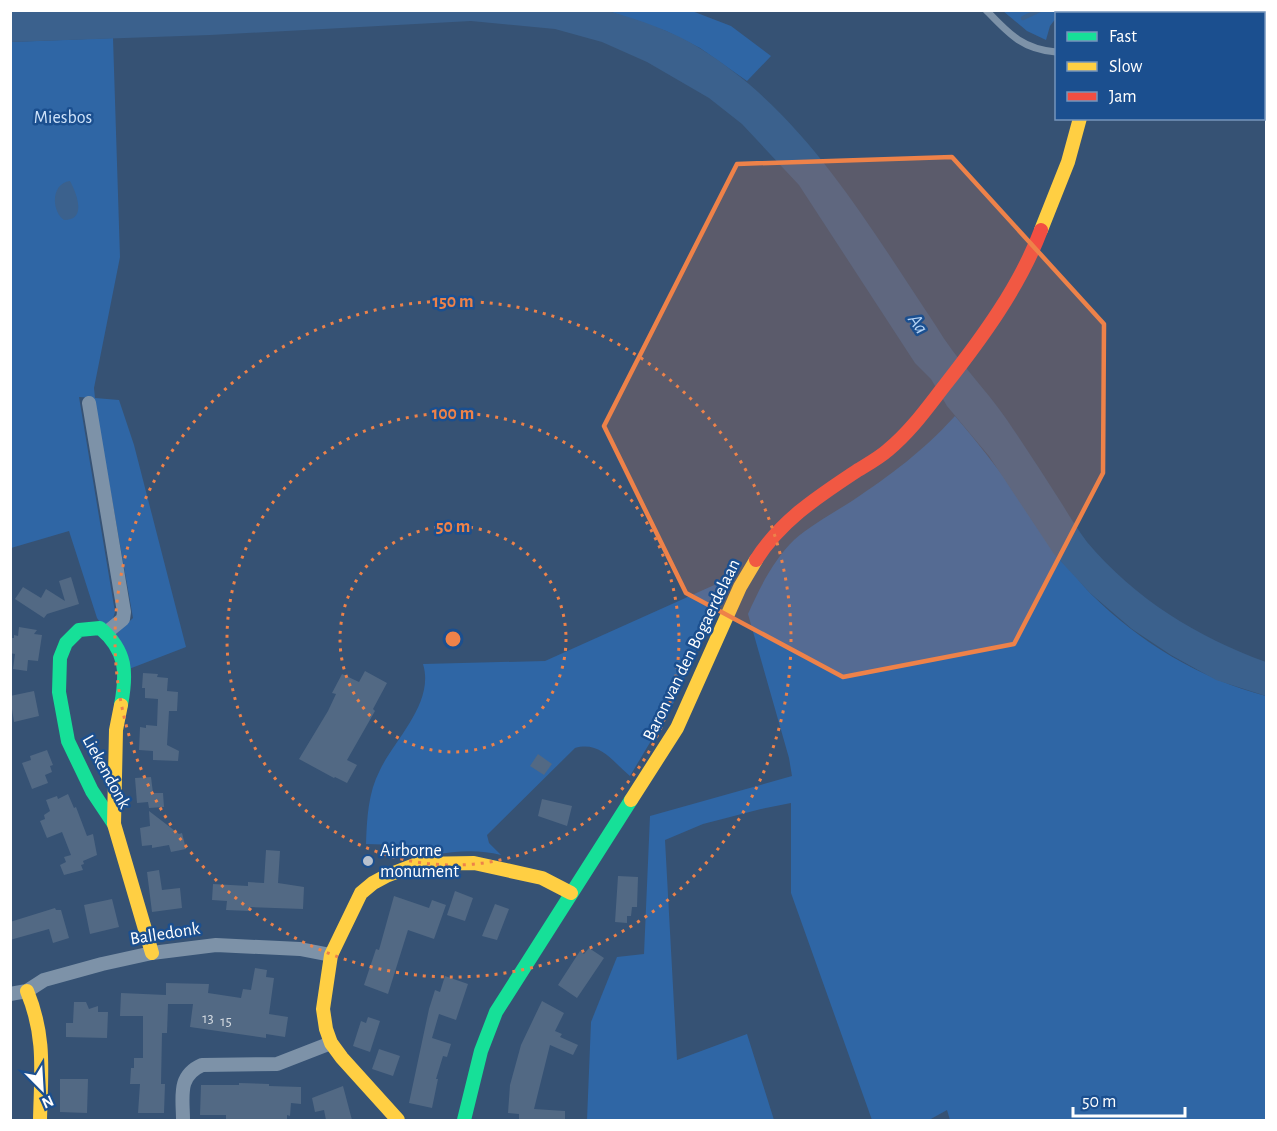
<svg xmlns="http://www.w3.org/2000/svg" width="1277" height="1131" viewBox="0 0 1277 1131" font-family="'Alegreya Sans',sans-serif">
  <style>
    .green { fill: #2f66a5 }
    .water { fill: #3b618d }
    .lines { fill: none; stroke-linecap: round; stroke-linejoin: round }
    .stream { stroke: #3b618d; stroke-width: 4.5 }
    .building { fill: #526984 }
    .lane { stroke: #7d92a8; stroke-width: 7 }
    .street { stroke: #7d92a8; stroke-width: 14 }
    .fast { stroke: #16e098; stroke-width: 14 }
    .slow { stroke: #ffcf43; stroke-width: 14 }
    .jam { stroke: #f24e42; stroke-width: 14 }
    .marked { fill: #ee8249; fill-opacity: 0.2; stroke: #ee8249; stroke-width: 4.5; stroke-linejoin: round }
    .ring { fill: none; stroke: #ee8249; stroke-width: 3; stroke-dasharray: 3 6 }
    .poi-dot { fill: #b9c2ce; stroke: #1b4f8f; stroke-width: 2 }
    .labels { text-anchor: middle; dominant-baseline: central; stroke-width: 5; stroke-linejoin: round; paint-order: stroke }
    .number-label { font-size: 15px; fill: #d4dae0 }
    .park-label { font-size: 18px; fill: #cfe3fa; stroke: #1b4f8f }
    .street-label { font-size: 18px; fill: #fff; stroke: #1b4f8f }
    .poi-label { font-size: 18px; fill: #fff; stroke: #1b4f8f; text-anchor: start }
    .water-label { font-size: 20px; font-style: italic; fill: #b5d3f5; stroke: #1b4f8f }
    .centre { fill: #ee8249; stroke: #1b4f8f; stroke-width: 3 }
    .ring-label { font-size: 18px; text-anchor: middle; font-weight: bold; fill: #ee8249; stroke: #1b4f8f; stroke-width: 5; stroke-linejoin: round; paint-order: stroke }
  </style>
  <rect width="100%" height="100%" fill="#365274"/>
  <path class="green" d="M608,11H692L731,26L771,56L747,81L700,48L666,31Z
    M1003,11H1070L1064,13L1056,14V18L1050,26L1046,40L1027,31Z
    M1132,11H1266V41H1264V14L1132,13Z
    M113,38L120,257L94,388L95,398L119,400L134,445L186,647L129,669L116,634L133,618L94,398L79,397L115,612L111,624L102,625L97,618L69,531L11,548L10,42Z
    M955,416C988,454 1017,495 1047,535C1061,554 1074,577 1091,594C1139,642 1201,679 1266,696V1120H950L947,1110L929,1120H872L791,893V803L761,809L703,824L665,840L677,1060L747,1034L774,1120H587L591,1022L617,957L644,954L650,816L792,776L789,758L748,614C759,589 774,559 794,540C811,525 833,513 852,501C892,474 922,452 955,416Z
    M721,582V591L673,704L630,776C612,761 600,741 575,748L487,835L489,843L501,855C478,849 456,851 433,855L432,846L366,844C367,818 368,793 380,770C394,740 435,703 423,664L545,661Z"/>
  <path class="water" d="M10,11H608C640,20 673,31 701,49C807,115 868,225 936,326C956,360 985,388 1007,420C1026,448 1044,476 1062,504C1070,517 1078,530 1087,542C1135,599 1197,637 1266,662V696L1216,680L1171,655L1132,629L1090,593L1054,554L989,456L947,406L931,379L915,363L799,185L742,124L709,98L647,62L602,42L555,29L471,21L210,35L11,42Z
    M70,181C77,194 87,220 64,220C51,211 51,183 70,181Z"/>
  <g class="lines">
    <path class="stream" d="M1023,18L1040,10"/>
  </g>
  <path class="building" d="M71,577L79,604L47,614L44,618L15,599L23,587L41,598L46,589L65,601L59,581Z
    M19,627L37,630L34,634L42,635L38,661L28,660L27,671L13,669L15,654L10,653V638H14V635L18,636Z
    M365,671L387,683L373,709L375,711L347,760L357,765L347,783L335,777L334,778L299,759L328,711L336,694L332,693L342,674L359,682Z
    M143,673L158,674L157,677L168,678L167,691L178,692L177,711H169L167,745L179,751L178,761L153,760V751L139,750L140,727L146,728V725L157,726L158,699L145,698V688H142Z
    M34,691L39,716L14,722L10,696Z
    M47,750L53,765L50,766L52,772L45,775L48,783L32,789L22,763L31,760L30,756Z
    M538,754L552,764L544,775L530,766Z
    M151,777L153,793H163L164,807L149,808L148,802L137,803L135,778Z
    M68,794L74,808L76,807L87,836L93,834L97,855L83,861L84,864L81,865L83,870L64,875L60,865L66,862L64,857L71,855L62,832L47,838L40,821L45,819L44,815L50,811L46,800L57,796L58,799Z
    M542,799L572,806L567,826L538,816Z
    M149,811L179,834L182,833L186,849L171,852L169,845L152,848V845L142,846L140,828L150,826Z
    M266,850L280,851L278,883L304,887L303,909L250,907V911L226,910L227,901L212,900L213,884L248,886V882L264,883Z
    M159,870L162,890L180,888L182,908L152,912L147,872Z
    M618,876L638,877L637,907H632L631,916H627V923L615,922Z
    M455,891L473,898L465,921L447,915Z
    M394,896L429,908L432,900L446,905L434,939L408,930L388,994L364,985L376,949L379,950Z
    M112,899L119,927L90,934L84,905Z
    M495,904L509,909L497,940L482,936Z
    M55,908L56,910H61L69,938L53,943L49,929L10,940V922Z
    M589,948L604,958L577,998L558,985L580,951L584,954Z
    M255,968L267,970L266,977L274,978L269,1014L288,1017L285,1037L266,1034V1038L190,1027L193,1004H168L167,1033H162L161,1084H165L164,1113H138L140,1084H130L131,1068H134V1058H143V1016H120L121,993L166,995V983L209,984L208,993L241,998L243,989L251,990Z
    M445,976L468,984L456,1020L439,1014L432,1038L451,1044L447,1057L443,1056L436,1079H438L432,1108L409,1103L429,1009L435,990L440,992Z
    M542,1001L564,1013L555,1031L562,1034L560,1037L578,1045L573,1055L550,1045L534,1109L565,1111V1120H519V1114L508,1113L510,1085L521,1045Z
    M74,1002H86L89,1009L98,1006V1012H108L107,1038L66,1037V1023H73Z
    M368,1017L380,1021L370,1052L353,1046L361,1021L366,1023Z
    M379,1049L400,1056L393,1076L372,1069Z
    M60,1079H88L87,1113L60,1112Z
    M239,1083L269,1084V1086L301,1087V1104L291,1103L290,1116L287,1115V1120H226V1115H200L201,1085H239Z
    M343,1086L352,1120H326L324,1110L315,1112L312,1098Z"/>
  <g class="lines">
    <path class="lane" d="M986,10C1009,34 1022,49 1056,52"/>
    <path class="street" d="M89,403L124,612L123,619L106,633
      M10,994L27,991L44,980L102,964L152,953L216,945L300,949L331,955
      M183,1120C183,1097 177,1076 202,1065L277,1064L331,1043"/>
    <path class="fast" d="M1101,10V14
      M114,824L92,791L68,741L59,692L60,658L66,643L79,630L100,628C127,651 127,673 121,705
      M464,1120L481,1051L496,1012L631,800"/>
    <path class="slow" d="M1041,230L1068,162L1080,118
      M121,705L116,730L114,824L152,953
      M631,800L677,728L740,587L756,560
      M27,991C46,1037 41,1072 40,1120
      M398,1120L342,1058L331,1043L326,1029L323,1009L331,955L361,893L373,883L386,876L417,864L474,863L542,878L571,893"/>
    <path class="jam" d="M756,560C781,520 819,496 858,470C868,464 879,458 888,450C911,431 927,408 945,385C982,338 1020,286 1041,230"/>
  </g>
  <path class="marked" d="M952,157L1104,324L1103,473L1014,644L843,677L686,593L604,426L737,164Z"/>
  <g class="ring">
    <circle cx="453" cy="639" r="113"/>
    <circle cx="453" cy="639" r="226"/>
    <circle cx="453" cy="639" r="338"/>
  </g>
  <circle class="poi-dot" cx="368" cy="861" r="6"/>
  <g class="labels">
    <g class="number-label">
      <text x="208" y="1018">13</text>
      <text x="226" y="1021">15</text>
    </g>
    <g class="park-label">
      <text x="63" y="118">Miesbos</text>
    </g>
    <g class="street-label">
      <text transform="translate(692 650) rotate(-64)">Baron van den Bogaerdelaan</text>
      <text transform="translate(106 772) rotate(61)">Liekendonk</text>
      <text transform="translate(165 934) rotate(-9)">Balledonk</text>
    </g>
    <g class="poi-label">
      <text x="380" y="851">Airborne<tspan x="380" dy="21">monument</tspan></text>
    </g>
    <g class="water-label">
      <text transform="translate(918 324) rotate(56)">Aa</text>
    </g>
  </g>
  <circle cx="453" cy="639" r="9" class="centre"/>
  <g class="ring-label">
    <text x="453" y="307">150 m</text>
    <text x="453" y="419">100 m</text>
    <text x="453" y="532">50 m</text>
  </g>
  <rect width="1277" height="1131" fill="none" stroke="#ffffff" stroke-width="24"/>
  <rect x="1055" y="12" width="210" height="108" fill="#1b4f8f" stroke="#7695bc" stroke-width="1.5"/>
  <rect x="1067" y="32" width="30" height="9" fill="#16e098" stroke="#7695bc" stroke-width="1.5"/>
  <text x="1109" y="42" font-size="18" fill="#ffffff">Fast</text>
  <rect x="1067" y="62" width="30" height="9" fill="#ffcf43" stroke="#7695bc" stroke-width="1.5"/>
  <text x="1109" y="72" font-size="18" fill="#ffffff">Slow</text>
  <rect x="1067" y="92" width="30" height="9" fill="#f24e42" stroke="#7695bc" stroke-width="1.5"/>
  <text x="1109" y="102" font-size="18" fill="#ffffff">Jam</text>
  <g transform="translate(42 1089) rotate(156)" stroke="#1b4f8f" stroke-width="4.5" paint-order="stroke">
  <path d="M0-4.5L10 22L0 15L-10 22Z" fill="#ffffff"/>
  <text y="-9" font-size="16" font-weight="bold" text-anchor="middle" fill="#ffffff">N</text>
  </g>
  <path d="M1073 1107v9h112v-9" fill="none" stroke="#ffffff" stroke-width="3"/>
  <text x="1082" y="1107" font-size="18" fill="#ffffff" stroke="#1b4f8f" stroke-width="4.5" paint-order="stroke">50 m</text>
</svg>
